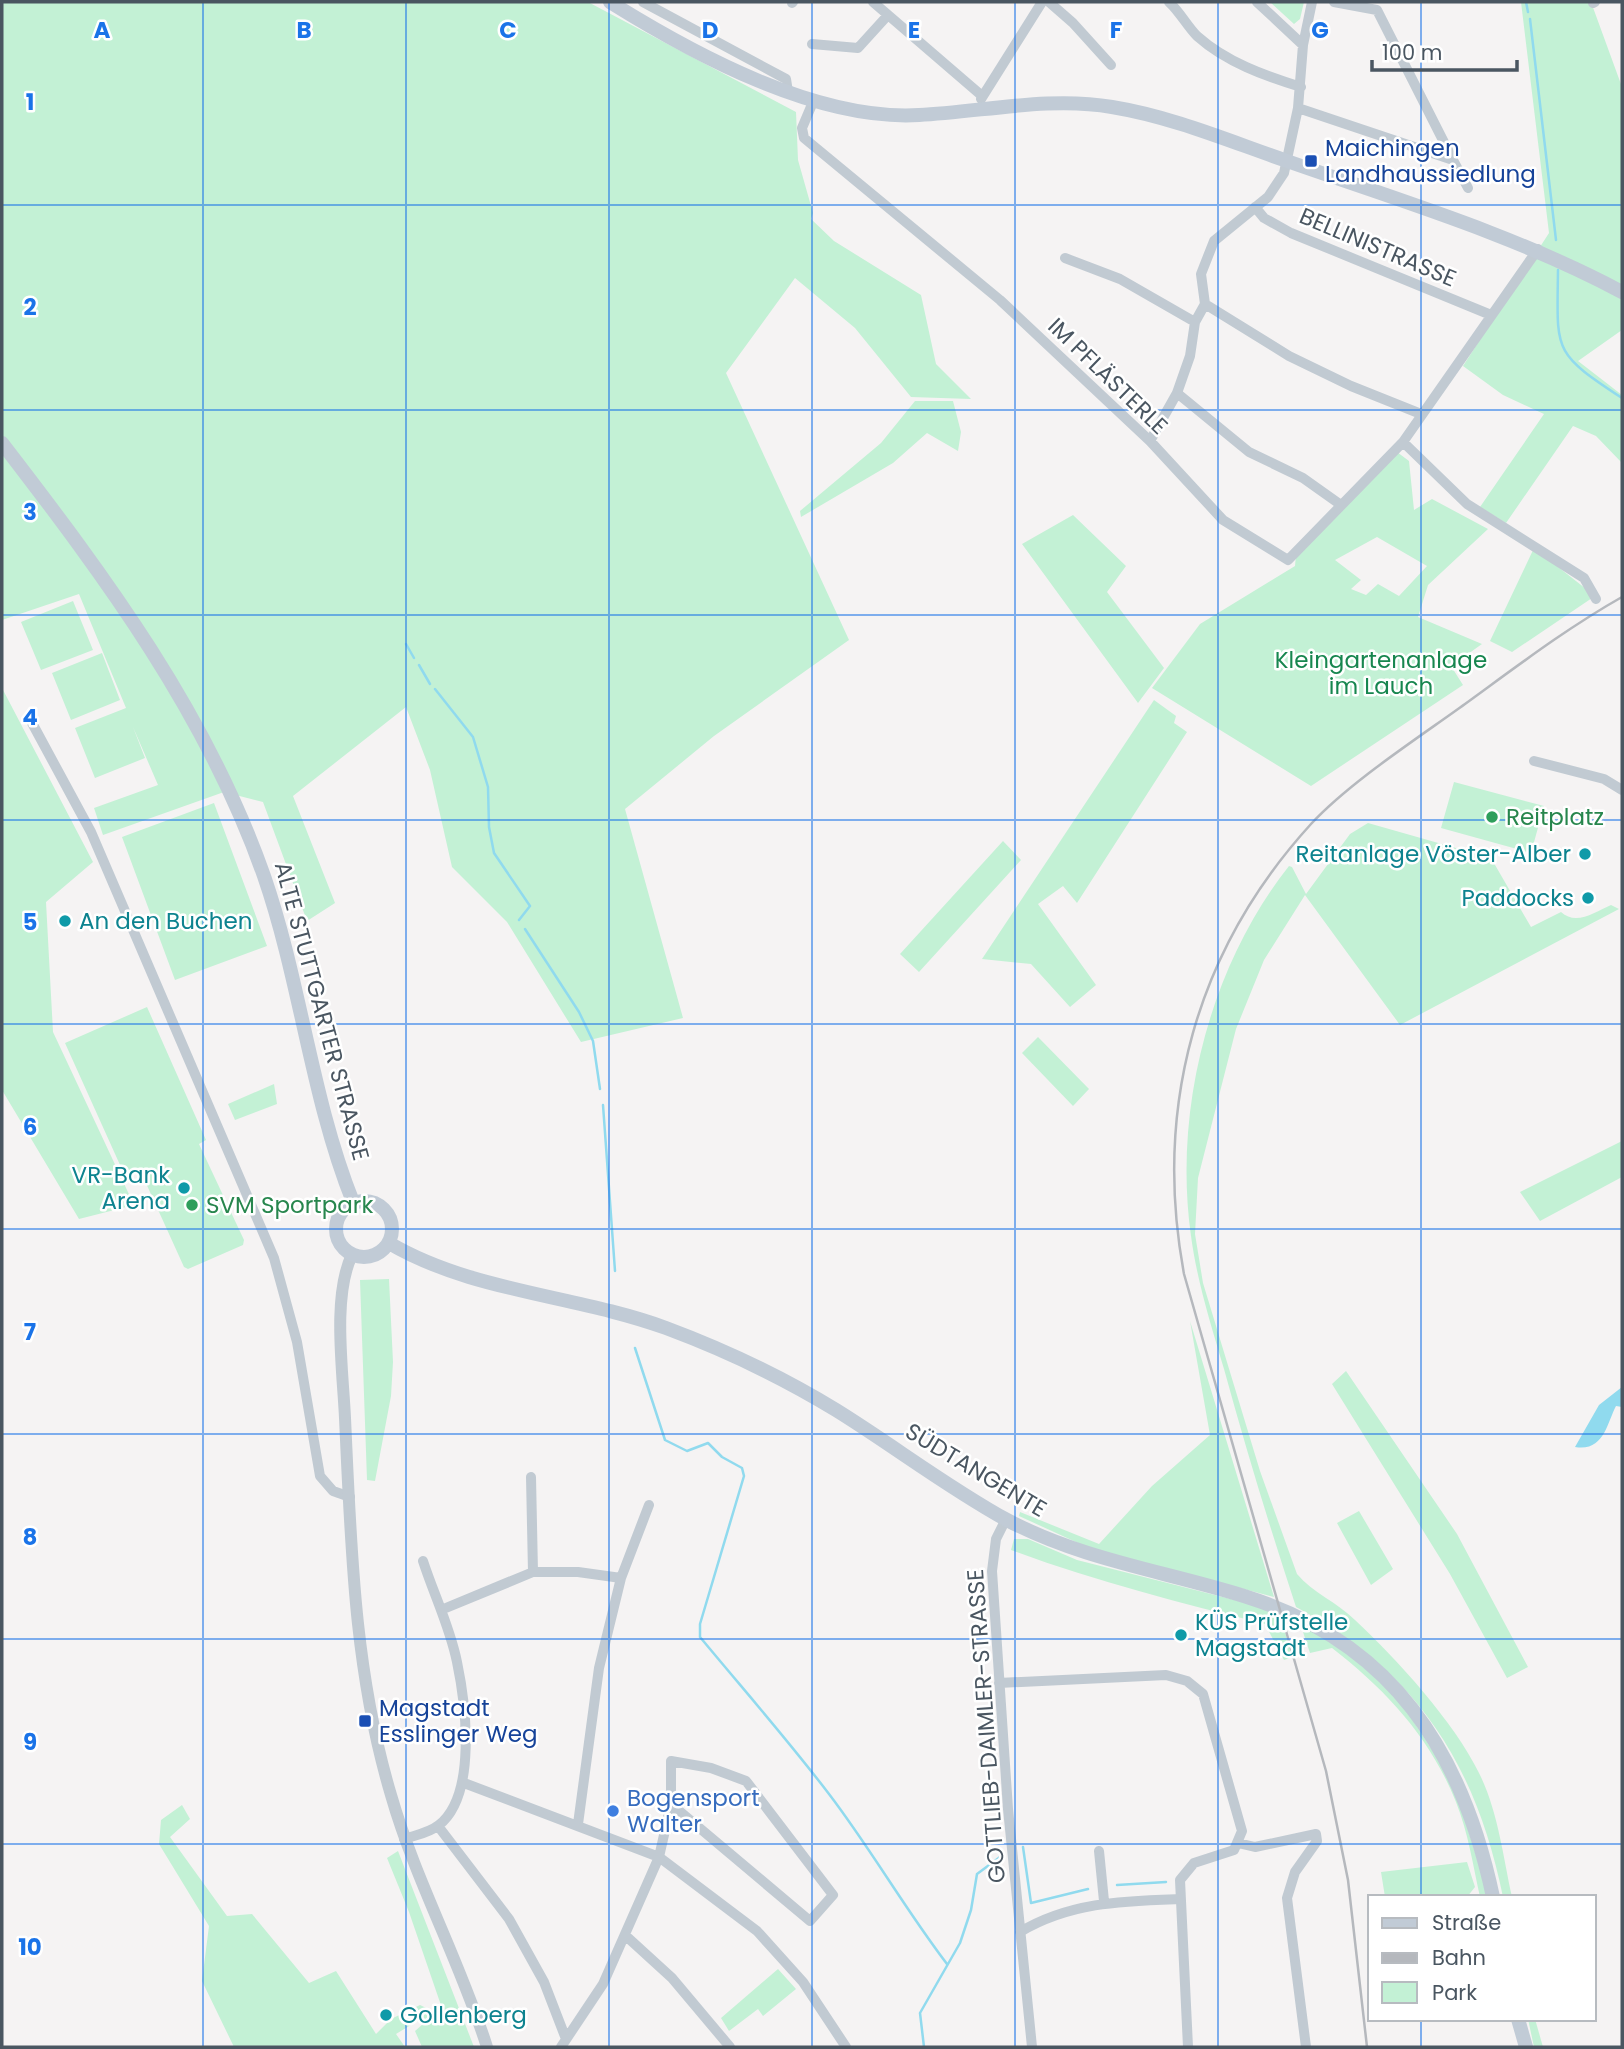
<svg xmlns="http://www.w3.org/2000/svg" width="1624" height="2049" viewBox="0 0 1624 2049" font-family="Poppins,sans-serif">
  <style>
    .green { fill: #c3f1d5; fill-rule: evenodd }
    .water { fill: #90daee }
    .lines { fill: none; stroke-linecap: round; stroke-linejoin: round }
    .stream { stroke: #90daee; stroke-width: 2.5 }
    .minor { stroke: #c1cad2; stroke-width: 10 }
    .tertiary { stroke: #c1cad2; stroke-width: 12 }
    .secondary { stroke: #c1cbd6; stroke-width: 14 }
    .rail { stroke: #b5b8bd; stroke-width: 2.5 }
    .grid { fill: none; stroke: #1a73e8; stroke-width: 2; stroke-opacity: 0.55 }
    .transit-dot { fill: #1a4fb4; stroke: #fff; stroke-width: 2.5 }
    .leisure-dot { fill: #2e9e5b; stroke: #fff; stroke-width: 2.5 }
    .culture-dot { fill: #0f9aa8; stroke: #fff; stroke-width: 2.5 }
    .shop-dot { fill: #3f7fe0; stroke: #fff; stroke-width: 2.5 }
    .labels { text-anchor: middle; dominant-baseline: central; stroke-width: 5; stroke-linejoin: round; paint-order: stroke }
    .transit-label { font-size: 23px; fill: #164399; stroke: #fff; text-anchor: start }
    .street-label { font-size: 23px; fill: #4a5661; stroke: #fff }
    .park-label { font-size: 23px; fill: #17864f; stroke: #fff }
    .leisure-label { font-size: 23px; fill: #27864d; stroke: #fff; text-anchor: start }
    .culture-label { font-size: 23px; fill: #0d838f; stroke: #fff; text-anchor: end }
    .shop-label { font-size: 23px; fill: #366cbe; stroke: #fff; text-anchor: start }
    .grid-label { font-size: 23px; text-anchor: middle; font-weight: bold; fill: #1a73e8; stroke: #fff; stroke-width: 5; stroke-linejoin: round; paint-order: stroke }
  </style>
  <rect width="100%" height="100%" fill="#f5f3f3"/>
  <path class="green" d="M2,2H588L796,112L798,160L813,213L811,219L834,241L921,295L936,364L971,399L911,397L855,328L795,278L726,373L849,640L714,736L625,809L683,1018L581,1042L507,922L452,867L430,770L406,707L293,796L335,903L307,921L263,802L224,792L103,835L94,808L158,785L133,727L145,758L95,778L75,728L126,708L79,594L2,620Z
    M1270,2H1304L1300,19L1294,24Z
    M1521,2H1591L1622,87V330L1578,361L1622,395V463L1596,436L1573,426L1506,523L1480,507L1544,414L1503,395L1463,366L1549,233Z
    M915,401H953L961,432L958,451L927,433L893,463L801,517L800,511L881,443Z
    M1397,452L1409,461L1414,510L1432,499L1488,529L1428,585L1418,617L1482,644L1451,666L1463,685L1311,786L1152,688L1200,624L1295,566L1296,555ZM1377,537L1427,566L1399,596L1378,584L1366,595L1351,589L1361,580L1335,560Z
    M1073,515L1126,566L1107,592L1164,668L1138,703L1022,544Z
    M1534,548L1595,596L1512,652L1490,641Z
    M73,601L93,650L41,670L21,622Z
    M102,653L120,700L71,720L52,673Z
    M2,688L93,862L46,902L53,1032L134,1205L79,1219L2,1090Z
    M1154,700L1176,716L1174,723L1187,732L1077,903L1063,886L1038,904L1096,985L1070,1007L1031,964L982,959Z
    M1454,782L1544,806L1531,853L1441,828Z
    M214,803L267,946L175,980L122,837Z
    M1368,823L1491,858L1531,927L1561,912C1576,926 1595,912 1611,905L1619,909L1400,1025L1305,895L1264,960L1236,1029L1198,1178L1195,1234L1203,1283L1260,1471L1297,1574C1313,1593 1337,1602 1355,1620C1396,1658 1455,1723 1479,1773C1498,1811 1503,1856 1512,1897H1503C1476,1764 1416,1671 1296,1607C1270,1528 1246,1449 1224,1369C1211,1325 1197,1281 1191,1236C1173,1109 1210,966 1289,866L1292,867L1306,894L1350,834Z
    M1003,841L1021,860L919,972L900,954Z
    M147,1007L206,1140L199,1144L244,1240L243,1245L188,1269L184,1267L140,1170L125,1176L65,1043Z
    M1038,1037L1089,1089L1073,1106L1022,1053Z
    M274,1084L277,1104L235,1120L228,1104Z
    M1622,1141V1177L1540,1221L1520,1192Z
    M389,1279L393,1362L391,1396L375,1481L367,1480L360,1280Z
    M1190,1321L1274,1597L1089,1548L1019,1516L1020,1512L1099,1544L1152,1486L1210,1435Z
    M1346,1371L1457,1534L1528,1667L1507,1678L1450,1574L1332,1384Z
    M1359,1511L1393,1569L1371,1585L1337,1523Z
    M1014,1539H1028L1077,1560L1278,1611L1293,1657L1284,1660L1265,1624C1180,1603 1094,1581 1011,1550Z
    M1300,1623L1345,1651L1397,1696L1453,1782L1489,1897H1480C1473,1865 1468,1832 1456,1802C1430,1737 1386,1690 1332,1648L1310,1653Z
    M182,1805L190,1819L170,1837L227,1916L252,1914L309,1983L336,1971L376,2034L391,2019L420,2005L445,2017L409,1912L387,1858L398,1851L474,2047H422L415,2031L423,2024L419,2020L396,2034L405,2047H234L202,1981L209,1926L159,1844L161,1820Z
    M1467,1862L1475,1887L1467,1897H1385L1381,1872Z
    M778,1969L796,1989L763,2016L758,2009L729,2031L721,2018Z
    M1528,2019H1535L1543,2047H1534Z"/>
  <path class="water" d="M1622,1387V1407L1616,1406C1607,1423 1604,1452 1575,1447L1599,1405Z"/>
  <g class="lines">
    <path class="stream" d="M1526,2L1528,12
      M1530,19L1556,240
      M1558,270C1557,352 1552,352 1622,398
      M406,644L414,658
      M419,665L430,684
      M435,689L473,737L488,787L489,827L494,853L530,906L519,920
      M525,929L579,1012L593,1041L600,1089
      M603,1105L615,1271
      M635,1348L665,1440L687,1451L708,1443L722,1457L742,1468L744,1476L700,1624V1637C743,1689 788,1740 829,1794C871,1849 905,1909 947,1964
      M1023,1847L1031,1903L1088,1889
      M1117,1885L1166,1882
      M924,2047L920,2013L960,1943L971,1910L977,1874L1000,1857"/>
    <path class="minor" d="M643,2L786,79L788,92
      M873,2L981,95
      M1049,2L1073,23L1111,65
      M1169,2C1180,12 1187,26 1197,36C1226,62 1265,76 1301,87
      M1257,2L1303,45
      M1334,2L1377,10L1453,160
      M792,3L793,2
      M1593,3L1595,2
      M812,44L858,48L888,15
      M981,99L1042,2
      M813,102L802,128L804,138L1000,300L1150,441L1223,520L1288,560L1403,442L1538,249
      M1298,108L1453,160L1468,188
      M1255,207L1264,218L1291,233L1491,315
      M1065,258L1120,279L1195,322
      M1205,304L1289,356L1351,386L1421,414
      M1177,393L1249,452L1303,478L1341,505
      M1150,441L1177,393L1190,356L1195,322L1205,304L1201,274L1214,241L1268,197L1284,173L1298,108L1303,45L1312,2
      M1403,442L1467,504L1584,578L1596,599
      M31,721L91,832L274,1258L297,1342L320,1476L333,1491L350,1497
      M1534,761L1604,779L1622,790
      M531,1477L533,1572
      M1006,1519L996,1539L992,1571L1008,1809L1032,2047
      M441,1610L533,1572H578L621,1578
      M999,1683L1166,1675L1187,1681L1203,1694L1242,1831L1234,1850L1194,1863L1180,1880L1188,2047
      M464,1783L659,1857L757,1931L803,1982L846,2047
      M578,1824L599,1668L621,1578L649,1505
      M438,1826L509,1919L544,1982L566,2039
      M404,1839C416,1835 429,1833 439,1825C477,1795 466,1705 457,1662C450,1627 434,1595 423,1561
      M1238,1843L1255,1847L1316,1834L1317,1841L1295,1872L1287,1898L1306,2047
      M1099,1851L1104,1901
      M1020,1932C1070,1902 1123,1901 1180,1899
      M626,1936L672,1978L730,2047
      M561,2047L603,1984L659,1857L671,1804V1761L711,1768L746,1781L833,1895L810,1921L671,1804"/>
    <path class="tertiary" d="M352,1255C332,1296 343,1372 345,1418C351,1546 354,1671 391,1795C416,1882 460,1961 487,2047"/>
    <path class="secondary" d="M610,2C695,55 817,121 919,115C982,112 1049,96 1112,107C1173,117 1229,141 1287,161C1401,201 1515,235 1622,292
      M2,443C106,578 207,714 264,876C301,983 311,1097 353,1202
      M336 1229a28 28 0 1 1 56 0a28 28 0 1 1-56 0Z
      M389,1243C472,1292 576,1295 666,1328C725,1350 782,1377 836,1410C894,1446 947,1487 1007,1520C1083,1560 1164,1571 1244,1596C1392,1642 1462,1751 1493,1897
      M1518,2019L1526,2047"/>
    <path class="rail" d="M1367,2047L1348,1880L1326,1771L1184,1274C1153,1107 1196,950 1311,824C1350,782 1418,738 1465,704C1516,667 1567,628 1622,597"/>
  </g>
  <path class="grid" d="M203,2V2047M406,2V2047M609,2V2047M812,2V2047M1015,2V2047M1218,2V2047M1421,2V1897M2,205H1622M2,410H1622M2,615H1622M2,820H1622M2,1024H1622M2,1229H1622M2,1434H1622M2,1639H1622M2,1844H1622M1421,2019V2047"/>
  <g class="transit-dot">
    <rect x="1304" y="154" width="14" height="14" rx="3.5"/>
    <rect x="358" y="1714" width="14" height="14" rx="3.5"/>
  </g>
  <g class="leisure-dot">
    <circle cx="1492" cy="817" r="7"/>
    <circle cx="192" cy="1205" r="7"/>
  </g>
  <g class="culture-dot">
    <circle cx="1585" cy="854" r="7"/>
    <circle cx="1588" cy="898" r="7"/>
    <circle cx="65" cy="921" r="7"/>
    <circle cx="184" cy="1188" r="7"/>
    <circle cx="1181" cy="1635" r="7"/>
    <circle cx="386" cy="2015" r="7"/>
  </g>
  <circle class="shop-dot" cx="613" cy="1811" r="7"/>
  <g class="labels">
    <g class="transit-label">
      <text x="1325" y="148">Maichingen<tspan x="1325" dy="26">Landhaussiedlung</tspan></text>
      <text x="379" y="1708">Magstadt<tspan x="379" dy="26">Esslinger Weg</tspan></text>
    </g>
    <g class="street-label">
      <text transform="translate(1378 247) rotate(23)">BELLINISTRASSE</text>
      <text transform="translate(1108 376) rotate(44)">IM PFLÄSTERLE</text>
      <text transform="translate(322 1011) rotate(75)">ALTE STUTTGARTER STRASSE</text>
      <text transform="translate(976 1470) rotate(31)">SÜDTANGENTE</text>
      <text transform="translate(986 1726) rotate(-94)">GOTTLIEB-DAIMLER-STRASSE</text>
    </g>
    <g class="park-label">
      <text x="1381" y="660">Kleingartenanlage<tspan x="1381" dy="26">im Lauch</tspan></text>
    </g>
    <g class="leisure-label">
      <text x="1506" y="817">Reitplatz</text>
      <text x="206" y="1205">SVM Sportpark</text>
    </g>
    <g class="culture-label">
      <text x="1571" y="854">Reitanlage Vöster-Alber</text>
      <text x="1574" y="898">Paddocks</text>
      <text x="79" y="921" text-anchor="start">An den Buchen</text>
      <text x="170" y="1175">VR-Bank<tspan x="170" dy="26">Arena</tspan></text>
      <text x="1195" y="1622" text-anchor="start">KÜS Prüfstelle<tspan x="1195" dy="26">Magstadt</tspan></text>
      <text x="400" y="2015" text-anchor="start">Gollenberg</text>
    </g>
    <g class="shop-label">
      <text x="627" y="1798">Bogensport<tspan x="627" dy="26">Walter</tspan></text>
    </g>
  </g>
  <g class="grid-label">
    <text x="102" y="38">A</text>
    <text x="304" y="38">B</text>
    <text x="508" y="38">C</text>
    <text x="710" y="38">D</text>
    <text x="914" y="38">E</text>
    <text x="1116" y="38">F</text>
    <text x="1320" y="38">G</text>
    <text x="30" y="110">1</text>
    <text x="30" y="315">2</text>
    <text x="30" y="520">3</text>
    <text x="30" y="725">4</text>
    <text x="30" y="930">5</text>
    <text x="30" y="1135">6</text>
    <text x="30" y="1340">7</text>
    <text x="30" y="1545">8</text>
    <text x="30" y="1750">9</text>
    <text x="30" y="1955">10</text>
  </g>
  <rect width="1624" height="2049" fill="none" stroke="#4a5661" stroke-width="7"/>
  <rect x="1368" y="1895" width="228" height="126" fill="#ffffff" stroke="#b7bbc0" stroke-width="2"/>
  <rect x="1382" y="1918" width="35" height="10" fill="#c1cbd6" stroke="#b7bbc0" stroke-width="2"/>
  <text x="1432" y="1930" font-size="21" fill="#4a5661">Straße</text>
  <rect x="1382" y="1953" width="35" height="10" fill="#b5b8bd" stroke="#b7bbc0" stroke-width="2"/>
  <text x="1432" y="1965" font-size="21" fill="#4a5661">Bahn</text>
  <rect x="1382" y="1982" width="35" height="21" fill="#c3f1d5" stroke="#b7bbc0" stroke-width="2"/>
  <text x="1432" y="2000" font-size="21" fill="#4a5661">Park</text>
  <path d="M1372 60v10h145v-10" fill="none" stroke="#4a5661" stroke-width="3.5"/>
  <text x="1382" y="60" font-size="21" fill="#4a5661" stroke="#ffffff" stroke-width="5" paint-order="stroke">100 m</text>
</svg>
